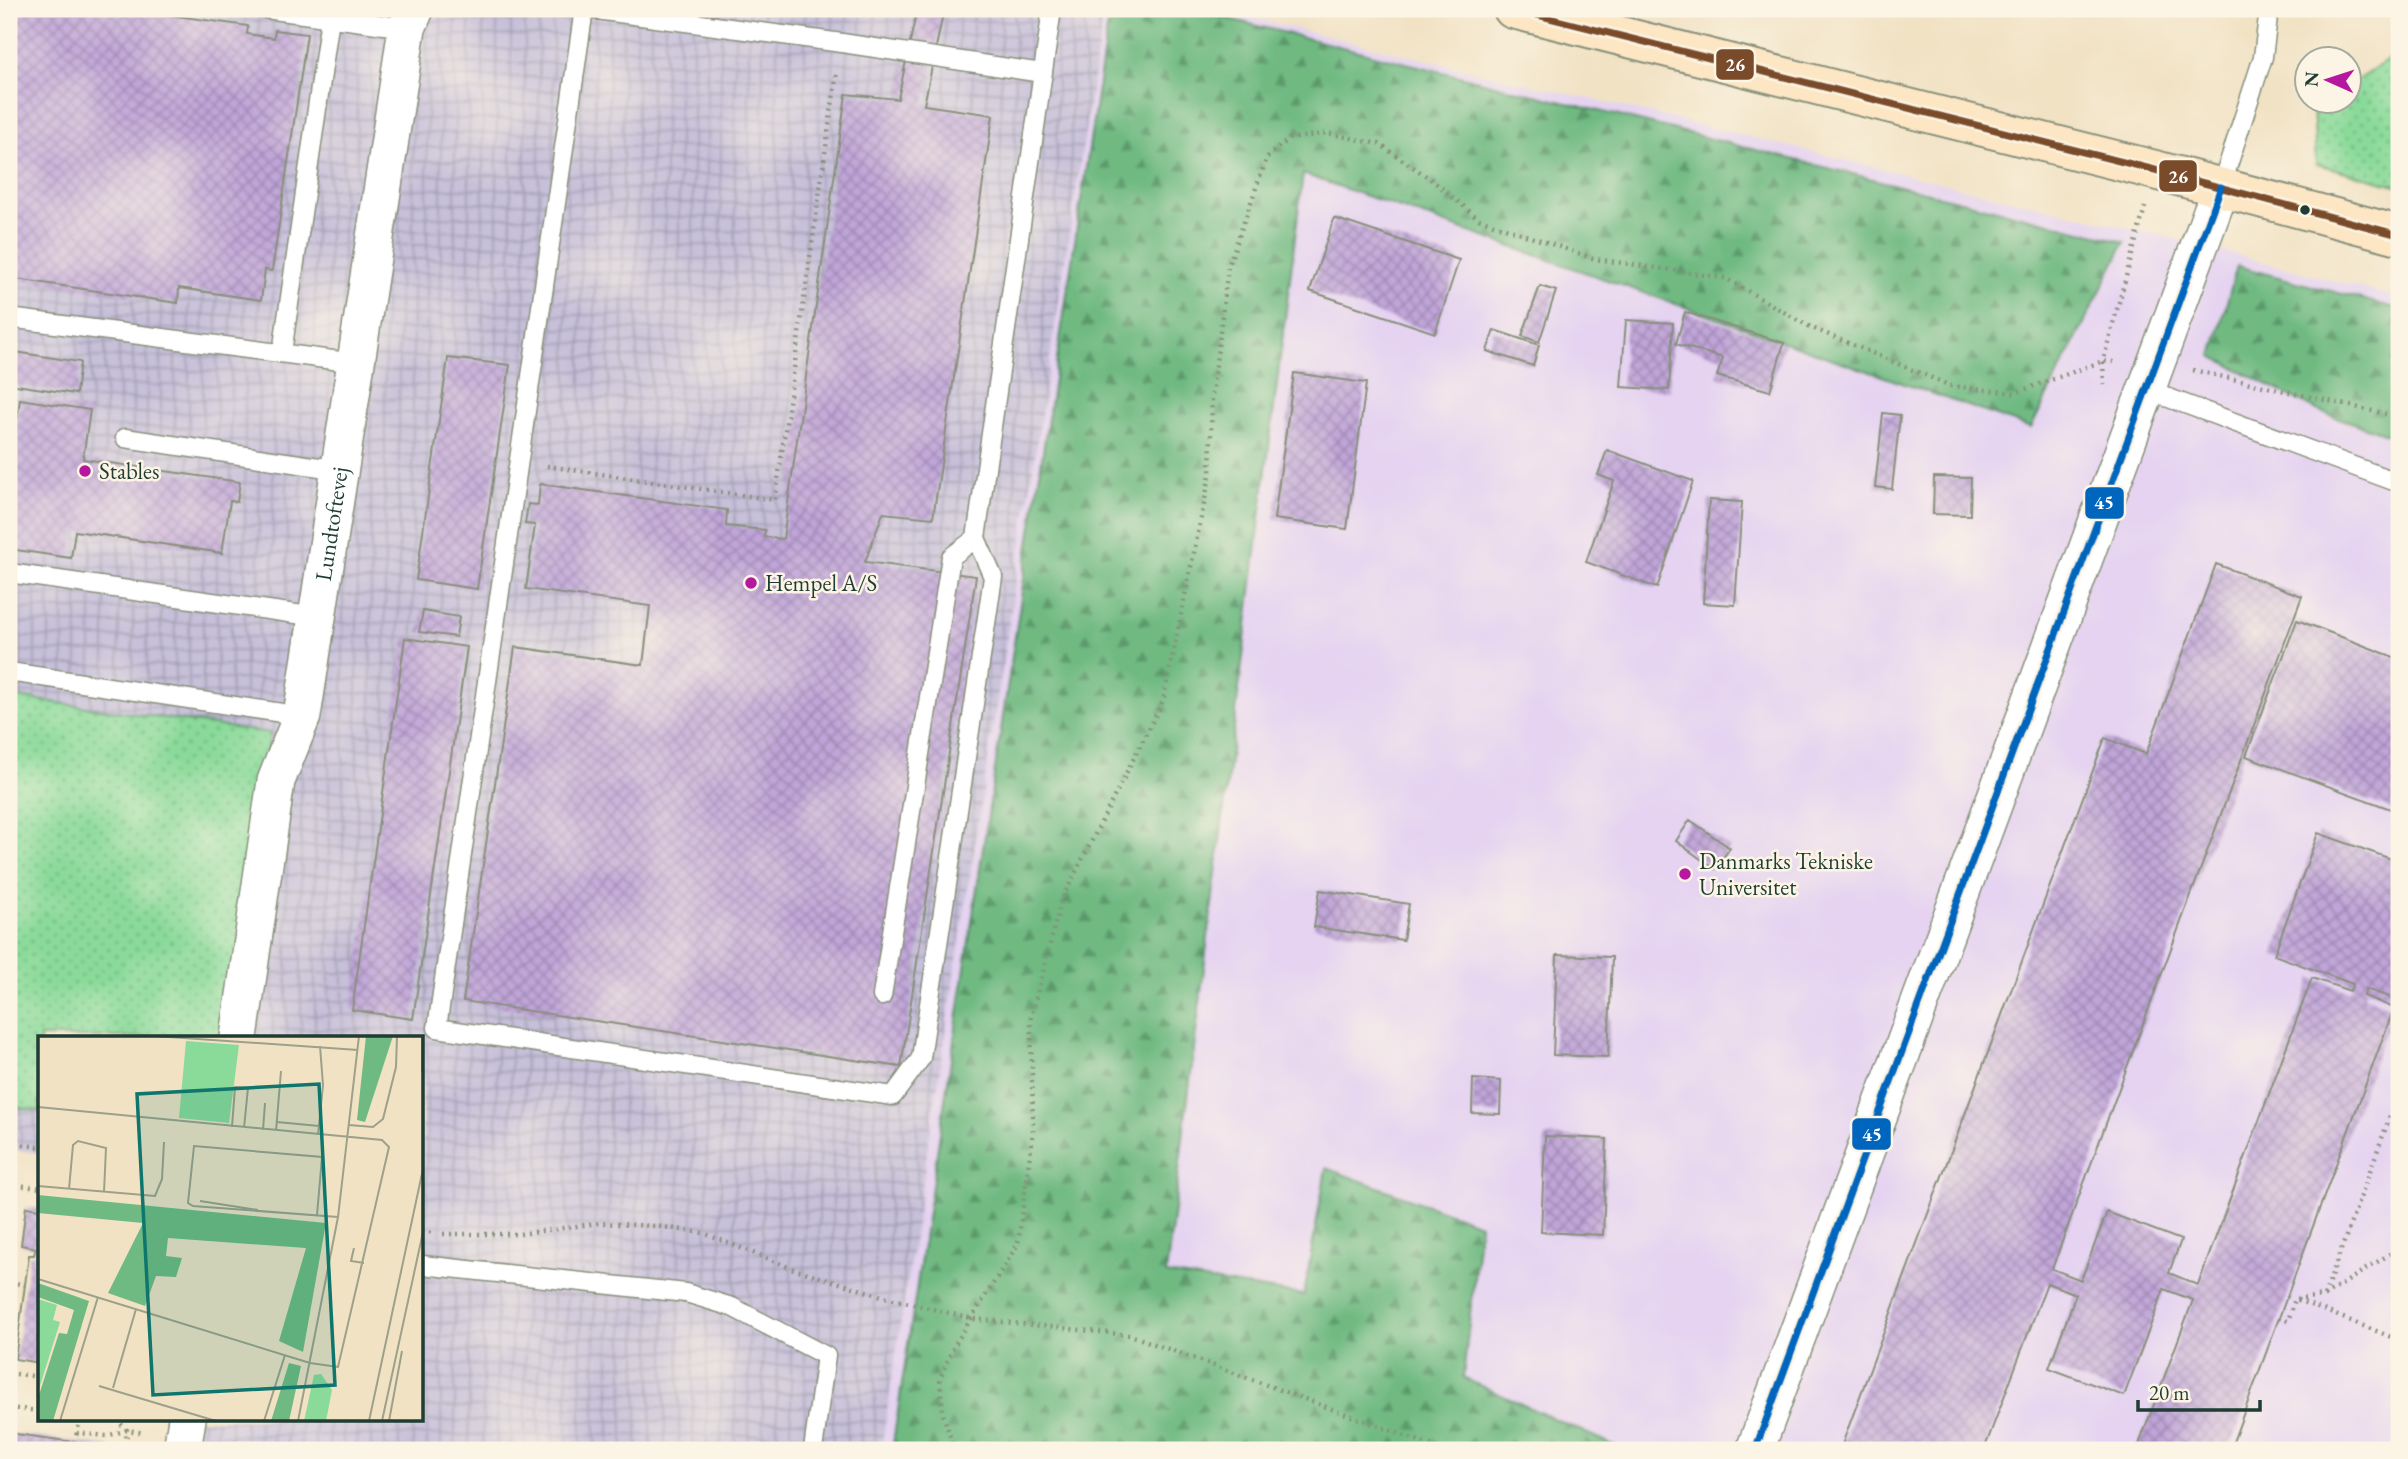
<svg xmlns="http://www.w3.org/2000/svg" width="2408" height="1459" viewBox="0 0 2408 1459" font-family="'EB Garamond',serif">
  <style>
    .built { fill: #e5d3f1 }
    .industrial { fill: url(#industrial-grid) }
    .grass { fill: url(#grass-dots); stroke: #548c67; stroke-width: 2 }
    .forest { fill: url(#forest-firs); stroke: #477c5b; stroke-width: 2 }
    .building { fill: url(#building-cross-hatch) }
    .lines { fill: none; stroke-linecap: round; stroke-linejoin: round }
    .lane-casing { stroke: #88907c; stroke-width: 21 }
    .street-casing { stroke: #88907c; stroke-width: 40 }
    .secondary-casing { stroke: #88907c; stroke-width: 42 }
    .path { stroke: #88907c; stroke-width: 4.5; stroke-dasharray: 2 5; stroke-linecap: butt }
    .lane { stroke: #fff; stroke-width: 18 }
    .street { stroke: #fff; stroke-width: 37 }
    .secondary { stroke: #fce6c4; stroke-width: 38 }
    .bus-1-casing { stroke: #fcf5e5; stroke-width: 12 }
    .bus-2-casing { stroke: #fcf5e5; stroke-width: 12 }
    .bus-1 { stroke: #7a4b2a; stroke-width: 7 }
    .bus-2 { stroke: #0065bd; stroke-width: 7 }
    .bus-dot { fill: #1f3d34; stroke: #fcf5e5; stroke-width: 2.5 }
    .poi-dot { fill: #b5179e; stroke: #fcf5e5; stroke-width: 2.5 }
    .labels { text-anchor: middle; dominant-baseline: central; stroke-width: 5; stroke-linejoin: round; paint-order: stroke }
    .poi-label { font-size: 23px; fill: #1f3d34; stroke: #fcf5e5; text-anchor: start }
    .street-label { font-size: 23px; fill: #1f3d34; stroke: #fcf5e5 }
    .inset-road { fill: none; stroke: #9da08a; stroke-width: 2 }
    .view { fill: #0f766e; fill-opacity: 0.15; stroke: #0f766e; stroke-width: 3.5 }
    .inset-edge { fill: none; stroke: #1f3d34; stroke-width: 3.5 }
    .line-badge { stroke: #fcf5e5; stroke-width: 2.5 }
    .badge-label { font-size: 19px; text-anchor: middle; font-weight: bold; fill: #fff }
  </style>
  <defs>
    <pattern id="industrial-grid" width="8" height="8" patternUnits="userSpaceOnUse" patternTransform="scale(1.75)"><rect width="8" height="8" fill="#c7c0d9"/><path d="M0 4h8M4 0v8" fill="none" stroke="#a19db1"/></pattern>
    <pattern id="grass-dots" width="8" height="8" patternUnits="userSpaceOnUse" patternTransform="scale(1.75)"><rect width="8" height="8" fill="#8ada9a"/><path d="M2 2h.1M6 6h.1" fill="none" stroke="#70b27e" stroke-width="1.8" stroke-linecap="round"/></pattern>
    <pattern id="forest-firs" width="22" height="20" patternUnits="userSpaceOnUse" patternTransform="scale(1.75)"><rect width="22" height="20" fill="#6fba82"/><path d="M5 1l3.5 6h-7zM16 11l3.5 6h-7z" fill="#5b986b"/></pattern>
    <pattern id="building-cross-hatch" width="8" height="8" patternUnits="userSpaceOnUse" patternTransform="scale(1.75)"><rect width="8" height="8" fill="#c1a5d9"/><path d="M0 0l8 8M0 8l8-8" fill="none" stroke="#9c88b1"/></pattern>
  </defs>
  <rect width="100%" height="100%" fill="#fcf5e5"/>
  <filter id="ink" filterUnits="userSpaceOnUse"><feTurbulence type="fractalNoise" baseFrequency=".0143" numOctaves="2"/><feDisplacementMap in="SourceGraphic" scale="14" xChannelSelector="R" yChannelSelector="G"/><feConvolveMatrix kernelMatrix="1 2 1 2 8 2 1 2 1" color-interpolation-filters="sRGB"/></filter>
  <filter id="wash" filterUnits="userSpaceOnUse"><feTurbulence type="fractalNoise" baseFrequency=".00686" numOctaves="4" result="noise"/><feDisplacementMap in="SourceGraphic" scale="28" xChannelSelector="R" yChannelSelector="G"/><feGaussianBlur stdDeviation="1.57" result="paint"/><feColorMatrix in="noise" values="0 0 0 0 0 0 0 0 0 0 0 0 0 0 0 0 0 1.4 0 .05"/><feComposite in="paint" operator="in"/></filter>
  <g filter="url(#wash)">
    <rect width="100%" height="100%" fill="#f1e2c4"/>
    <path class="built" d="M1104,9H1214L2184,241L2399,298V1450H881Z"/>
    <path class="industrial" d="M9,9H1104L881,1450H167L172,1419H422V1037H40V1153L9,1149Z"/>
    <path class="grass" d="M2399,53V186L2316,164L2313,106L2321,102H2348L2349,85Z
      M9,696L270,733L227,1037H40V1111L9,1106Z"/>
    <path class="forest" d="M1110,9H1190L2125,242L2031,428L1303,174L1166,1274L1304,1295L1326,1168L1480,1224L1463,1378L1624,1450H892Z
      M2237,266L2399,309V438L2321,412L2212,356Z"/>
    <g id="blocks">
      <path class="building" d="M10,9H127L248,26L247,34L274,38L275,30L307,34L272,271L265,270L261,300L179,288L178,303L9,278V51H13L15,40L9,39Z
        M917,9H944L924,105L993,115L933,518L883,513L865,562L976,576L901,1067L463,1001L515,647L643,665L650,606L526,589L535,525L525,524L528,504L538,505L540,484L727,510L726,526L765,530L764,537L783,539L846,94L898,99Z
        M1334,218L1459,260L1435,333L1310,291Z
        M1540,286L1556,291L1539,342L1522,336Z
        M1685,312L1784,343L1770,391L1717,376L1723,358L1676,344Z
        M1626,320L1673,323L1669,390L1621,387Z
        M1494,330L1539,345L1533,366L1487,351Z
        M9,351L80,362L76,394L9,384Z
        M448,358L510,365L477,589L416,580Z
        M1294,373L1366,383L1347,529L1274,519Z
        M20,399L90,410L83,459L240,482L237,502L230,501L222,553L75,531L71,558L9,549V448L13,449Z
        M1883,413L1900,415L1892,489L1875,487Z
        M1607,450L1693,481L1657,588L1586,562L1614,481L1598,475Z
        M1934,477L1971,478L1970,515L1933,514Z
        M1709,500L1742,502L1735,605L1703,603Z
        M2216,564L2302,596L2052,1269L2081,1280L2107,1212L2181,1240L2169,1273L2198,1285L2312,978L2350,991L2353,984L2274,955L2318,833L2391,859L2399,838V989L2395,999L2366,989L2364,996L2394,1008L2230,1450H2137L2193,1300L2164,1289L2124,1396L2049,1368L2076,1294L2047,1283L1984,1450H1840L2105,738L2146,754Z
        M423,611L459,617L456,637L419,632Z
        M2297,620L2399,659V812L2246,756Z
        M405,638L467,647L413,1019L352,1010Z
        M1690,820L1730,848L1715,869L1676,841Z
        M1320,890L1409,904L1403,940L1314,927Z
        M1557,955L1612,957L1608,1057L1553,1055Z
        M1473,1079L1501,1081L1500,1114L1472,1113Z
        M1545,1136L1607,1139L1603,1235L1541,1232Z
        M26,1207L40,1209V1363L15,1359L29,1255H34L36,1248L21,1245Z
        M9,1433L110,1447V1450H9Z"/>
    </g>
  </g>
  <g filter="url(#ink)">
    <use href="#blocks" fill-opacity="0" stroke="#88907c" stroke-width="2"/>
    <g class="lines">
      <defs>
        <path id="lane" d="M266,9L407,28
          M584,9L437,1028L893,1096L921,1058L993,577L976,538L1052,9
          M589,9L842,43L1042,73
          M2221,187L2263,57L2269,9
          M9,318L356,363
          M282,353L330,18
          M2147,390L2399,483
          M125,438L340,470
          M9,573L317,617
          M9,672L302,716
          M882,996L951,557L976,538
          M422,1265L686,1293L732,1307L826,1356L813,1450"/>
        <g id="street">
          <path id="s1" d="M239,1037L276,781L302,716L407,28L415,9"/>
          <path d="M182,1450L187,1419"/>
          <path d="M1755,1450L2221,187"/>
        </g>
        <path id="secondary" d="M1513,9L2155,170L2399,235"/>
      </defs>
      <use href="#lane" class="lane-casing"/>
      <use href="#street" class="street-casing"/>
      <use href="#secondary" class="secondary-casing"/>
      <path class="path" d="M2193,370L2399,417
        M2104,385L2103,361L2145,207
        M547,466L775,500L837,71
        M9,1143L40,1147
        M9,1184L40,1188
        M9,1220L11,1222L9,1237
        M422,1231L435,1233
        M443,1234H520L599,1223L656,1226L703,1233L791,1268L885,1297L973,1319L1130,1335L1444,1450
        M9,1257L12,1265L9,1290
        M10,1282L25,1285
        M2324,1296L2399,1092
        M2296,1299L2324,1296L2399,1248
        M2279,1318L2288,1321L2295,1299L2399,1340
        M9,1373L40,1377
        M9,1408L40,1411
        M80,1419L77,1433L107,1436L127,1430L145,1433
        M116,1419L127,1430L125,1450
        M74,1442L77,1433
        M954,1450L943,1414L940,1378L954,1346L1018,1244L1033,1131L1031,1018L1061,901L1163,701L1210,475L1212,395L1228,267L1267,157L1289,139L1327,133L1379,144L1432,180L1479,219L1595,259L1725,278L1810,327L1951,386L2015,393L2103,361L2115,362"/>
      <use href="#lane" class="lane"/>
      <use href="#street" class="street"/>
      <use href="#secondary" class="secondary"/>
      <defs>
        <path id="bus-1" d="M1513,9L2155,170L2399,235"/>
        <path id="bus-2" d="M1755,1450L2221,187"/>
      </defs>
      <use href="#bus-1" class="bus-1-casing"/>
      <use href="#bus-2" class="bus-2-casing"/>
      <use href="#bus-1" class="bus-1"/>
      <use href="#bus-2" class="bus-2"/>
    </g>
  </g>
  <circle class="bus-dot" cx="2305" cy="210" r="6"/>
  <g class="poi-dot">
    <circle cx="85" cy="471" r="7"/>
    <circle cx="751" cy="583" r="7"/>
    <circle cx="1685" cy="874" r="7"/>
  </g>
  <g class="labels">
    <g class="poi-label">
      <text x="99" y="471">Stables</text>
      <text x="765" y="583">Hempel A/S</text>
      <text x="1699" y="861">Danmarks Tekniske<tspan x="1699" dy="26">Universitet</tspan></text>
    </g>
    <g class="street-label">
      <text stroke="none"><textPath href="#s1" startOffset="523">Lundtoftevej</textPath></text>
    </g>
  </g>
  <g transform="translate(38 1036)">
    <rect width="385" height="385" fill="#f1e2c4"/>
    <path d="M148,5L201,9L191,87L141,82ZM283,338L294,354L288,385H266L276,339Z" fill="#8ada9a"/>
    <path d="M328,0H355L327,86L319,84ZM0,159L288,187L265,316L241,305L268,212L130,202L128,220L144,222L138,241L118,240L107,270L70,257L105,187L0,177ZM0,247L51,265L15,385H0V362L21,297L29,298L36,274L0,261ZM251,327L263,330L251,385H233Z" fill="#6fba82"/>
    <path d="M0,263L19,269L15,284L22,286L0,356Z" fill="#8ada9a"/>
    <path class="inset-road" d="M116,0L320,14M384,36V0M0,71L344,104L351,111L300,331L272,327L0,243M239,86L281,90M311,89L335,91L345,83L358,31L359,0M194,91L197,51L210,52L206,92M225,94L227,67M238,95L243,35M280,99L285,49L282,10M0,150L117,160L124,143L126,106M31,153L35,109L40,105L68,112L66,156M162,165L220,174M279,179L284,121L156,110L150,167L155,170L300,181M316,212L313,225L326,227M61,350L178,385M75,352L98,273M22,385L60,261M226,385L247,319M260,385L300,181L321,0M331,385L385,133M344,385L385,196M351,385L364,315"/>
    <path class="view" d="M281,48L297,349L115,359L99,58Z"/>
    <rect width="385" height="385" class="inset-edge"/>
  </g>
  <g class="line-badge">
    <rect x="1715" y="48" width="40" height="33" rx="7" fill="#7a4b2a"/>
    <rect x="2158" y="159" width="40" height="34" rx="7" fill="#7a4b2a"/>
    <rect x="2084" y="486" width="41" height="34" rx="7" fill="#0065bd"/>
    <rect x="1851" y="1117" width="41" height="34" rx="7" fill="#0065bd"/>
  </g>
  <g class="badge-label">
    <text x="1735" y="71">26</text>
    <text x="2178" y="183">26</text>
    <text x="2104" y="509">45</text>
    <text x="1872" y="1141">45</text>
  </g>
  <rect width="2408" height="1459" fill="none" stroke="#fcf5e5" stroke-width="35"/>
  <g transform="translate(2328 80) rotate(273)"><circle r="33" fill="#fcf5e5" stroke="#a4ab9e" stroke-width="2"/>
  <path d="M0-5L12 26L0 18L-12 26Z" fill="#b5179e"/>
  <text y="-10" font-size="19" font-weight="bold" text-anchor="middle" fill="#1f3d34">N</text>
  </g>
  <path d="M2138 1400v10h122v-10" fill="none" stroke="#1f3d34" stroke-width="3.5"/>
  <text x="2149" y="1400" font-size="21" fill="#1f3d34" stroke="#fcf5e5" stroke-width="5" paint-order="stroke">20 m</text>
</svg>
